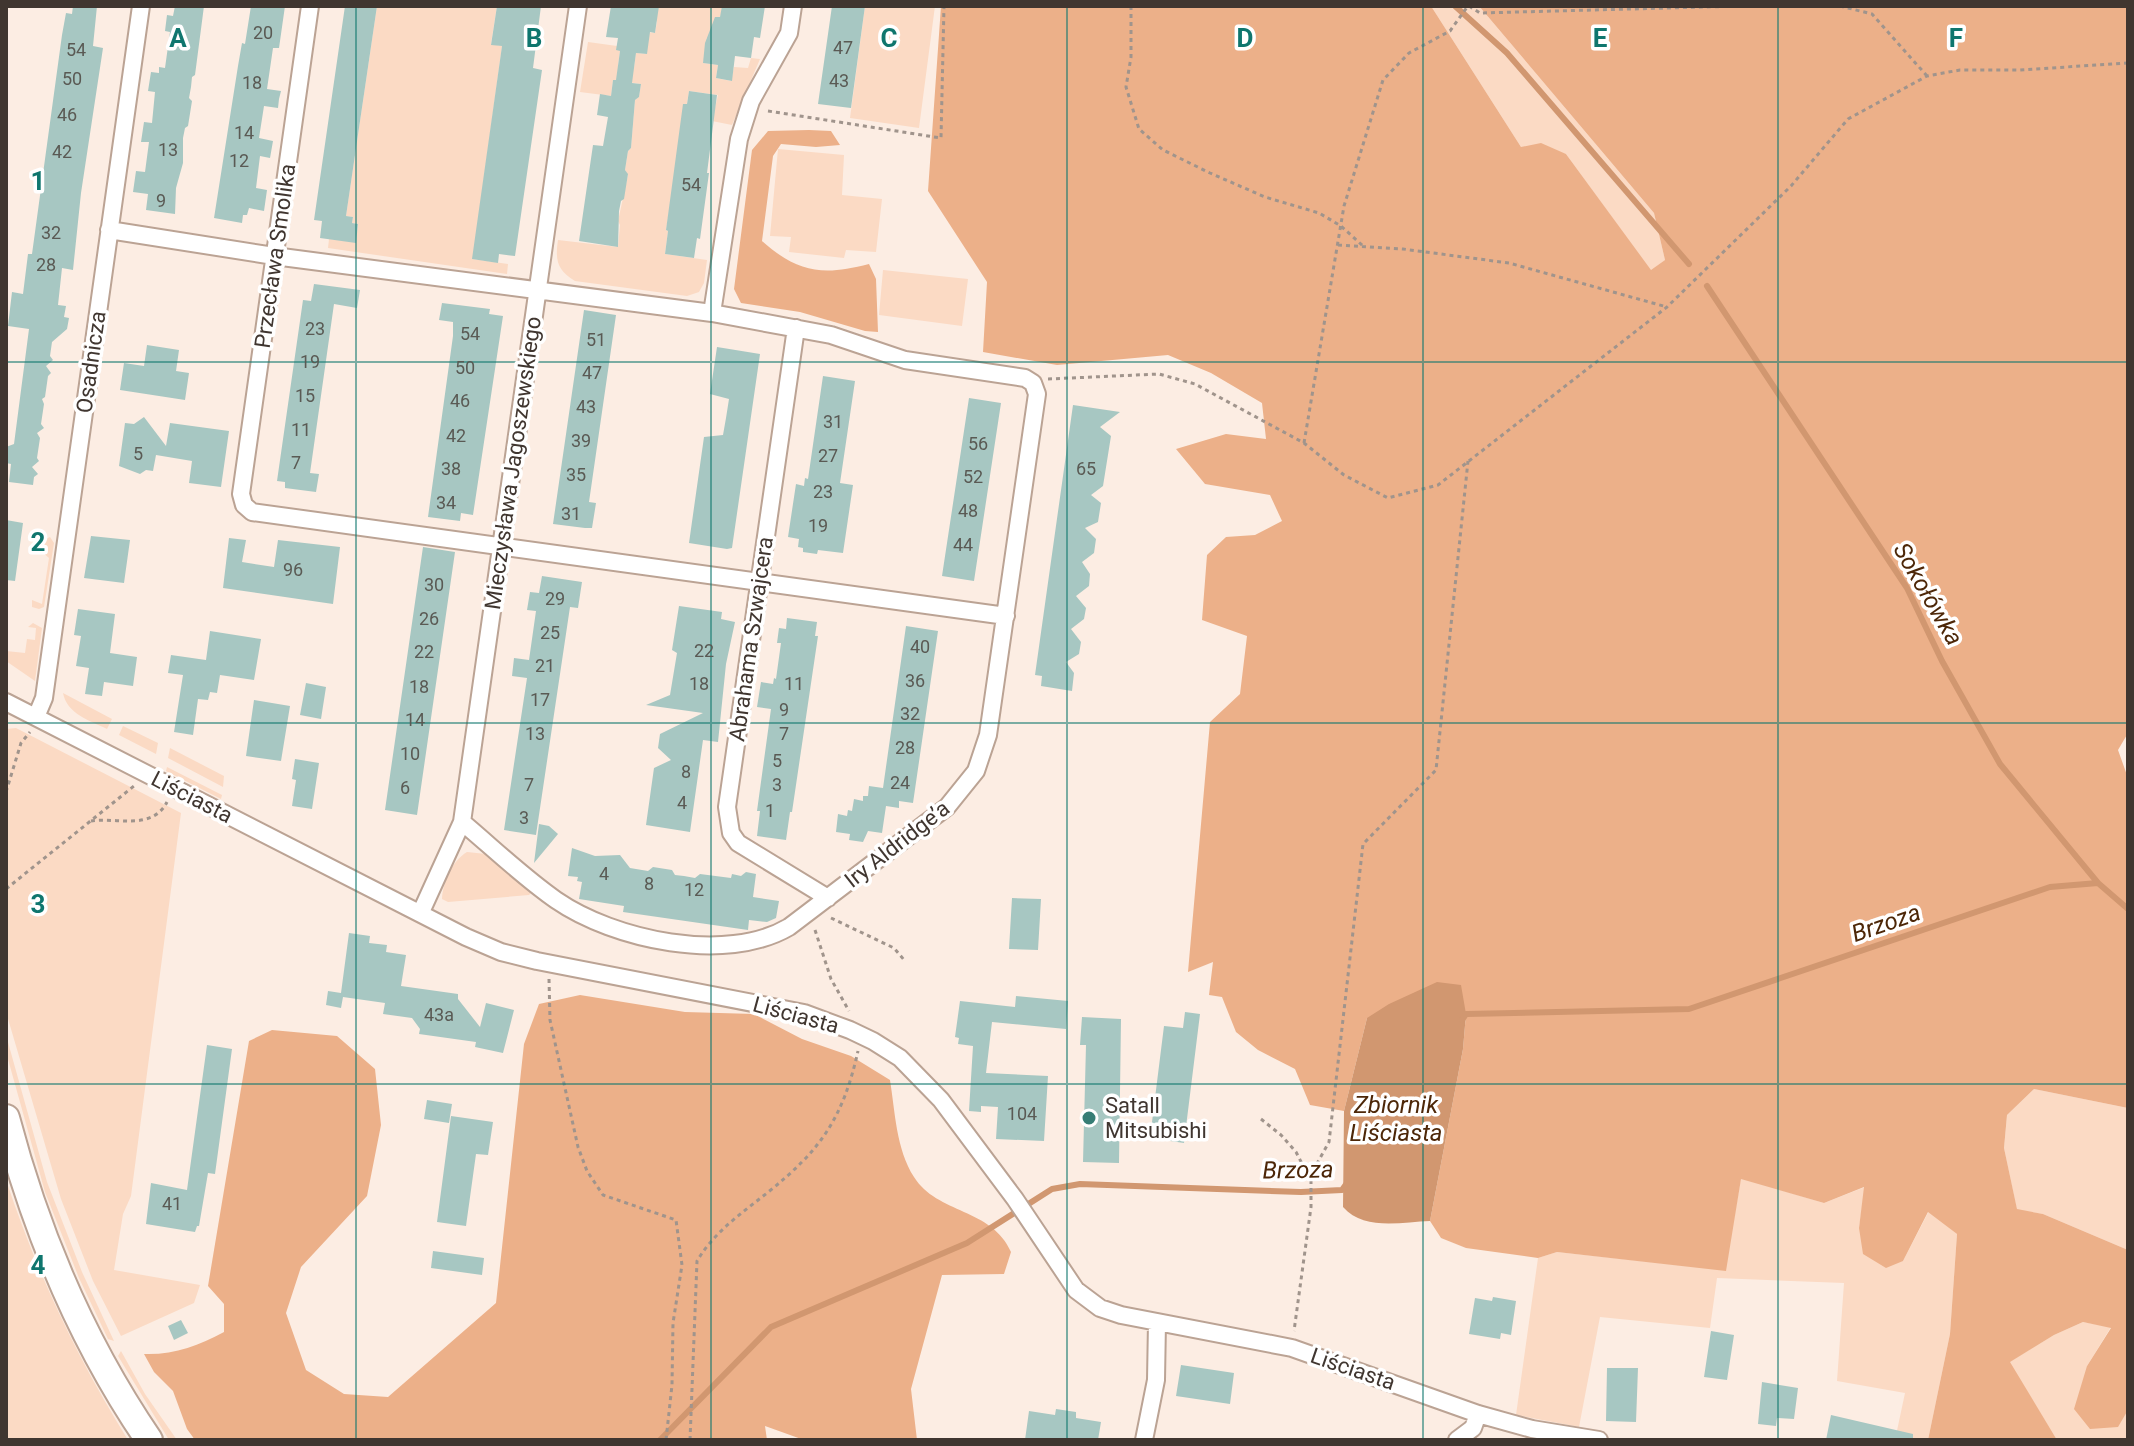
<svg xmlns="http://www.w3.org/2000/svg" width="2134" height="1446" viewBox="0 0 2134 1446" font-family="Roboto,sans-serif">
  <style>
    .green { fill: #fbdac4 }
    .forest { fill: #ecb089 }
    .water { fill: #d19770 }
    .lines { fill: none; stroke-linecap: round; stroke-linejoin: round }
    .stream { stroke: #d19770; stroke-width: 6 }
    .building { fill: #a7c7c2 }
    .street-casing { stroke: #bba394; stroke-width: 20 }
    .primary-casing { stroke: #bba394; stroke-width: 30 }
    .path { stroke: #a0948c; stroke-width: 3; stroke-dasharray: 4 4; stroke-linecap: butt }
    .street { stroke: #fff; stroke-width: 16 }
    .primary { stroke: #fff; stroke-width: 26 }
    .grid { fill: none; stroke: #0f766e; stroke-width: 2; stroke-opacity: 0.55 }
    .poi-dot { fill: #377d75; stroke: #fff; stroke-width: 3 }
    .labels { text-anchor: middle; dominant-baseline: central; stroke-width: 7; stroke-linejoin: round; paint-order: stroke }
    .number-label { font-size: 18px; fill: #5a5a54 }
    .street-label { font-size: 22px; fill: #403630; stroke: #fff }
    .poi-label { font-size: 22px; fill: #403630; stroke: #fff; text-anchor: start }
    .water-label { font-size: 24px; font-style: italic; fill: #4d2708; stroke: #fff }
    .grid-label { font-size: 26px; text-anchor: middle; font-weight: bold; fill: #0f766e; stroke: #fff; stroke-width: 7; stroke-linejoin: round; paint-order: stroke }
  </style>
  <rect width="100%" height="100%" fill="#fcede3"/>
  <path class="green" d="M377,6H497L491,44L502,46L473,259L508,264L507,274L328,248L329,239L356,242L358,224L352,223L353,217L346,216Z
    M659,6H724L712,39L706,38L709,40L703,63L718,65L716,78L731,81L734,67L748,68L751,58L760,59L732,125L712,121L718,95L689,91L666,230L668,231L665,254L707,260L704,283L699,292L687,296L575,281C557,270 555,260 558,240L618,247L620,225L618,221L628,175L625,170L628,151L631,148L635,100L639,97L641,84L613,80L611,96L580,92L588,42L617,46L620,51L618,65L634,68L636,53L647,54V32L655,33L657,22L654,18Z
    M865,6H935L919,128L850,118Z
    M1431,6H1479L1654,213L1665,260L1651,271L1566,154L1521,147Z
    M778,149L844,155L842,195L882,199L876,252L846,250L844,258L789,252L791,237L770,236Z
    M883,270L968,279L962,326L879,315Z
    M50,537L54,543L44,607L39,609L32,607V600L42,604L49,558L40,550L41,541Z
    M33,623L42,628L35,681L6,661V651L25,653L27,639L35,640L36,628L28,627Z
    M63,693L112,719L107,729C89,720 67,714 63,693Z
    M123,726L158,743L156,754L119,735Z
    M16,728L181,813L131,1196L123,1214L114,1270L200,1285L194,1303L121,1336L93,1281L61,1199L6,1012V729Z
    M170,748L224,776L223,787L168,758Z
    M167,767L222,795L221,799L166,771Z
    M467,852L486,854L532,892L529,895L448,902L442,899C443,882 452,861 467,852Z
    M6,1035L47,1182L82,1272L114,1341L108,1339L79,1278L45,1192L6,1052Z
    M2034,1089L2128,1108V1250L2043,1214L2017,1210L2004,1148L2007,1115Z
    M1741,1178L1824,1203L1865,1187L1859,1228L1903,1261L1929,1211L1957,1234L1950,1334L1928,1440H1895L1905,1393L1837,1381L1844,1283L1717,1278L1710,1328L1600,1317L1579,1427L1516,1415L1538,1258L1557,1252L1725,1270Z
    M6,1180C37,1273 77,1358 128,1440H6Z
    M2083,1322L2111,1327L2087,1366L2117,1427L2128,1410V1440H2057L2009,1362L2054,1335Z
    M121,1351L145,1394L177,1440H169L118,1356Z"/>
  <path class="forest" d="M941,6H1431L1521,147L1541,143L1566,154L1651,270L1665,260L1654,213L1479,6H2128V733L2118,750L2128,778V1108L2034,1089L2007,1115L2004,1148L2017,1209L2043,1214L2128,1250V1410L2118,1427L2090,1429L2074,1409L2087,1366L2111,1328L2083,1322L2054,1335L2010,1362L2057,1440H1928L1950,1334L1957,1234L1928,1212L1903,1261L1886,1268L1863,1254L1859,1228L1864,1187L1824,1203L1741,1179L1726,1271L1557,1252L1538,1258L1466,1248L1441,1238L1430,1221L1463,1049L1466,1014L1367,1018L1344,1111L1310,1105L1295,1069L1258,1050L1236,1032L1222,997L1209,995L1213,962L1188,972L1210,722L1240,694L1247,636L1202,620L1207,555L1226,537L1255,535L1282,521L1270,495L1205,484L1176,449L1226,434L1266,439L1262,403L1211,373L1168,355L1057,365L983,352L987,282L928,191Z
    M809,130L831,131L840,145L816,147L781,144L773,156L762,241C798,273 823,276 869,264L876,279L878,332L865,331L800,312L741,303L734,289L752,150L768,131Z
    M580,995L685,1012L754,1014L802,1039L851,1056L890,1080C895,1111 896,1149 914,1177C937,1214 992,1208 1011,1252L1004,1274L942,1275L911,1389L917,1440H804L765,1426L767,1440H195L187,1429L173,1391L154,1372L144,1354C174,1355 198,1346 224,1332V1304L208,1286L249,1041L272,1030L337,1036L375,1069L381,1125L367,1196L301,1267L286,1313L306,1370L344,1394L388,1397L496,1303L524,1044L539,1004Z"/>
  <path class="water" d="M1437,982L1461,985L1466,1014L1463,1049L1430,1221C1401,1222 1364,1231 1343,1207L1344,1111L1367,1018L1389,1004Z"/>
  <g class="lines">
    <path class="stream" d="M1455,6L1507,53L1689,264
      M1707,286L1907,588L1942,661L2000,764L2098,883L2128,909
      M1462,1020L1466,1014L1689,1009L2050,887L2098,883
      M660,1440L771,1327L967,1243L1052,1189L1080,1184L1301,1192L1342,1190L1347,1183"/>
  </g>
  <path class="building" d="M73,6H97L93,46L103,48L81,193L73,270L62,268L58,305L66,306L64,317L69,318L67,329L52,342L50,356L53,360L46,366L51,373L48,376L45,397L42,399L44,404L41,424L44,428L37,433L40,438L37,458L39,461L32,467L38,474L34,477L33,485L9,482L11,464L6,463V447L14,444L29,329L8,326L12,292L23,294L28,254H32L62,35L66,13L72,14Z
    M175,6H204L195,75L192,77L191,87L189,98L192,101L188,126L185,128L183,138V163L176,188L175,214L146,210L148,194L133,192L136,171L145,172L149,142H141L144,122L152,123L155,92L148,91L151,72L159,73V67L165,68L170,32L165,31L167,15L173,16Z
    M251,6H285L279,48H273L267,89L281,91L279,99L278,108L264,106L259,138L273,141L270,158L260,156L256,188L267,190L264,211L249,208L247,215H243L242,223L214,218L238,66L242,43L245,44Z
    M345,6H377L346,216L353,217L352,223L358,224L356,243L320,238L322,221L314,220Z
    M497,6H541L533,68L542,70L515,256L499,254L498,263L472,259L502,46L491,45Z
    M611,6H659L655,33L650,32L647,54L636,53L632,83L641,84L639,97L635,100L631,148L628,151L625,170L628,174L624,199L621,201L619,211L618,247L579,241L593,145L603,146L608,117L597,115L600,94L611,96L613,80H616L620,51L616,50L618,38L606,37Z
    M722,6H765L760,38L754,37L751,58L735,56L732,81L716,78L718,65L703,63L705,43L715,17H720Z
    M832,6H865L851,108L818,104Z
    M689,91L717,95L707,173H709L700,239L697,238L694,258L665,254L668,231L666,230L683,104H687Z
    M314,284L360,290L357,308L334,304L310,473L319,474L316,492L285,488V482L277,481L303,300L311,301Z
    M442,303L490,309L489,314L503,316L473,515L461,513L460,521L428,517L453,336V322L439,320Z
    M584,310L616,315L589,502L596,503L592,528H585L553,524Z
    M147,345L179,350L176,371L189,373L185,400L120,390L124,363L144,366Z
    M717,347L760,354L732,548L727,549L689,543L704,437L723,435L726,418L729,399L710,394Z
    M823,376L855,381L840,483L853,485L843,553L818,550L817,554L803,552V548L798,547L799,539L788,537L796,484L804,486L805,478L808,479Z
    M969,398L1001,403L974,581L942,576Z
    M1073,405L1120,412L1100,427L1111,436L1103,486L1091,495L1101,503L1098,522L1085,528L1096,539L1094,553L1082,562L1090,574L1089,586L1076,596L1086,608L1084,619L1071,629L1081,642L1079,654L1066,662L1074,673L1072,691L1041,686L1042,676L1035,675Z
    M144,417L166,446L170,423L229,431L221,487L189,483L192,461L156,455L153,471L146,470L140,474L119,466L125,423L134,424Z
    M6,520L23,523L15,581L6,580Z
    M91,536L130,540L124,583L84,578Z
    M229,538L246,540L242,562L274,567L278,540L340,547L333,604L223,588Z
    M423,547L455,552L417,815L385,810Z
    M542,576L582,582L578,608L570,607L536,835L504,830L527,678L512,676L514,658L529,660L536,611L527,610L530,592L539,593Z
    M679,606L722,612L721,619L735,622L726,664L718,742L703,740L690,832L646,825L654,768L671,760L658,748L660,734L703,713L646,705L670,695L677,653L672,650Z
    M78,609L115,614L110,653L137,657L133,686L104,682L102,696L85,694L89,668L76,666L81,636L74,635Z
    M787,618L817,622L815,636H818L792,812H790L786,840L757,836L760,811H757L771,709L757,707L761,682L773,684L774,678L776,679L781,643H777L779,628L786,629Z
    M906,626L938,631L913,803L899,801V808L886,806L882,833L868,831L863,842L849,840L850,834L836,832L838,814L847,816L848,810L852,811L854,799L863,801V796H868L869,786L883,788Z
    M210,631L261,639L254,680L220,675L217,693L210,692L208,700L198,699L193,735L174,732L183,675L168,673L171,655L206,660Z
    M306,683L326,687L321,719L300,715Z
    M254,700L290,706L281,761L246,756Z
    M295,759L319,763L312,809L292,806L296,780L292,779Z
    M539,824L549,826L558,834L534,863Z
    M572,848L595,856L620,855L630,868L648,871L653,867L672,870L675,875L684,876L695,878L700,874L731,878L732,874L741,876L746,872L756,874L753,897L779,901L776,918L767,922L749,920L748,930L623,912L624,906L579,899L582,882L577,881L578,877L568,876Z
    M1012,898L1041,899L1038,950L1009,949Z
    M349,933L370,936L369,943L387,945L386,952L406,955L401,986L458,994V999L480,1027L486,1003L514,1010L503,1053L475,1047L476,1042L419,1034L420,1029L412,1018L383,1014L385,1003L343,997L341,1008L326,1005L328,991L341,993Z
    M1016,996L1068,1001L1066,1029L992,1022L986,1073L1048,1076L1044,1141L996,1139L998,1107L981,1106V1112L969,1111L973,1046L958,1044L959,1038L955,1037L960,1001L1015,1007Z
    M1185,1012L1200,1014L1184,1143L1150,1138L1164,1026L1183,1028Z
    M1082,1017L1121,1019L1119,1163L1083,1162L1086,1045H1080Z
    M207,1045L232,1049L215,1174L208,1173L199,1226H197L195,1232L146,1224L151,1183L187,1190Z
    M427,1100L452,1104L449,1123L424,1119Z
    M451,1116L493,1122L488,1155L476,1154L466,1226L437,1222Z
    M433,1251L484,1258L482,1275L431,1268Z
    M1493,1297L1516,1301L1511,1335L1501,1333L1500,1339L1469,1334L1475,1298L1492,1301Z
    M181,1320L188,1333L174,1340L168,1326Z
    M1711,1331L1734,1335L1727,1380L1704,1377Z
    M1181,1365L1234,1373L1230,1404L1176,1396Z
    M1607,1368H1638L1636,1422L1606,1421Z
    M1762,1382L1798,1388L1794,1419L1777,1418L1776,1426L1758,1424Z
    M1056,1409L1076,1412V1418L1101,1422L1098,1440H1025L1029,1411L1055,1415Z
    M1831,1415L1913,1434V1440H1826Z"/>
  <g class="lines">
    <defs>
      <path id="street" d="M310,6L241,494L244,505L252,512L1006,616
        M109,230L274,256L712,313L831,335L905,360L1025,378L1033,383L1037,394L988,735L976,771L947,807L789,927C726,964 614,940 556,900C523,877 493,848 462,822
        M712,313L739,139L751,101L789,33L793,6
        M796,328L727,807L731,833L738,843L828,898
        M6,702L466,937L501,952L537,961L804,1013L850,1030L873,1041L900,1058L941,1100L1015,1199L1076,1290L1100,1308L1121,1315L1292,1348L1478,1414L1532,1429L1599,1440
        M36,717L44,698L141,6
        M421,912L462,822L578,6
        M1144,1440L1156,1380L1157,1322
        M1457,1440L1473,1428L1478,1414"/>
      <path id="primary" d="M6,1118C36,1232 82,1342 149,1440"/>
    </defs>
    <use href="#street" class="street-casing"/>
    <use href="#primary" class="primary-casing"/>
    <path class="path" d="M1131,6V57L1126,87L1139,129L1163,150L1210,173L1265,197L1319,213L1341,226L1363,246
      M1469,6L1480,13L1743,6
      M1840,6L1872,14L1927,76
      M768,111L941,138L944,6
      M1338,245L1403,249L1509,263L1667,307
      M1048,379L1159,374L1195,384L1304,443L1344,475L1388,498L1438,485L1667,307L1791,186L1848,119L1927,76L1960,70H2020L2128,63
      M1304,443L1344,206L1383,80L1409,53L1450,31L1468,6
      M6,792L21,743L30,732
      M91,821C117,817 152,831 167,802
      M6,889L134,786
      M831,918L894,948L905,961
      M815,930L831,979L849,1011
      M549,979L550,1020L578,1147L587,1171L603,1195L676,1220L682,1265L673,1323L672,1385L666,1440
      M1261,1119L1281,1135L1296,1152L1311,1181V1207L1294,1331
      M1309,1178L1329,1142L1363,844L1436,770L1468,461
      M690,1440L697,1261C714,1232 742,1213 767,1193C821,1150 843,1118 858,1051"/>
    <use href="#street" class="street"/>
    <use href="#primary" class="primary"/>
  </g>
  <path class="grid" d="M356,6V1440M711,6V1440M1067,6V1440M1423,6V1440M1778,6V1440M6,362H2128M6,723H2128M6,1084H2128"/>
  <circle class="poi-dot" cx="1089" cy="1118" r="8"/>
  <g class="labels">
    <g class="number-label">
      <text x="263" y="32">20</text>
      <text x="843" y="47">47</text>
      <text x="76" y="49">54</text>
      <text x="72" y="78">50</text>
      <text x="839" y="80">43</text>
      <text x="252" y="82">18</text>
      <text x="67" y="114">46</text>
      <text x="244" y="132">14</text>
      <text x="168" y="149">13</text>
      <text x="62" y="151">42</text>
      <text x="239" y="160">12</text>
      <text x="691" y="184">54</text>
      <text x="161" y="200">9</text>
      <text x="51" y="232">32</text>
      <text x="46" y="264">28</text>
      <text x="315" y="328">23</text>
      <text x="470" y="333">54</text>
      <text x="596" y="339">51</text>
      <text x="310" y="361">19</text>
      <text x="465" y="367">50</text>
      <text x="592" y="372">47</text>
      <text x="305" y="395">15</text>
      <text x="460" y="400">46</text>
      <text x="586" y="406">43</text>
      <text x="833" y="421">31</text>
      <text x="301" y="429">11</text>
      <text x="456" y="435">42</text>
      <text x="581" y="440">39</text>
      <text x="978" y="443">56</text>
      <text x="138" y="453">5</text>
      <text x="828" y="455">27</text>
      <text x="296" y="462">7</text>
      <text x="451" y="468">38</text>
      <text x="1086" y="468">65</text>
      <text x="576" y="474">35</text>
      <text x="973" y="476">52</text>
      <text x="823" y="491">23</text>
      <text x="446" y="502">34</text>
      <text x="968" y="510">48</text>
      <text x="571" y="513">31</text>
      <text x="818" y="525">19</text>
      <text x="963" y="544">44</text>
      <text x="293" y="569">96</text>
      <text x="434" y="584">30</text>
      <text x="555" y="598">29</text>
      <text x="429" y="618">26</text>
      <text x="550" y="632">25</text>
      <text x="920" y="646">40</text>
      <text x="704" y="650">22</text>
      <text x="424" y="651">22</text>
      <text x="545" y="665">21</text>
      <text x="915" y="680">36</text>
      <text x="699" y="683">18</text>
      <text x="794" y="683">11</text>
      <text x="419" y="686">18</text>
      <text x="540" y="699">17</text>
      <text x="784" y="709">9</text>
      <text x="910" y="713">32</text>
      <text x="415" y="719">14</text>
      <text x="535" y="733">13</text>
      <text x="784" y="733">7</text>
      <text x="905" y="747">28</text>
      <text x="410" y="753">10</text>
      <text x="777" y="760">5</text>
      <text x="686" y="771">8</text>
      <text x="900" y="782">24</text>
      <text x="529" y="784">7</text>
      <text x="777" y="784">3</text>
      <text x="405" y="787">6</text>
      <text x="682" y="802">4</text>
      <text x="770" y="810">1</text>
      <text x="524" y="817">3</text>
      <text x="604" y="873">4</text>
      <text x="649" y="883">8</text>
      <text x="694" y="889">12</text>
      <text x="439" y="1014">43a</text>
      <text x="1022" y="1113">104</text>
      <text x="172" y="1203">41</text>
    </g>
    <g class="street-label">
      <text transform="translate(275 256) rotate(-82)">Przecława Smolika</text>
      <text transform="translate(91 362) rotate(-82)">Osadnicza</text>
      <text transform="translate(513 463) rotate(-82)">Mieczysława Jagoszewskiego</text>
      <text transform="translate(751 639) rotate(-82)">Abrahama Szwajcera</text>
      <text transform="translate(192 797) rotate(27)">Liściasta</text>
      <text transform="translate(897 844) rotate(-38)">Iry Aldridge’a</text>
      <text transform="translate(796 1015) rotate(15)">Liściasta</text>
      <text transform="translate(1353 1369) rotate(19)">Liściasta</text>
    </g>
    <g class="poi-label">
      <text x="1105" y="1105">Satall<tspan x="1105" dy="25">Mitsubishi</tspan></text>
    </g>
    <g class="water-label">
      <text transform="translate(1928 594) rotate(60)">Sokołówka</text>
      <text transform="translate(1886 923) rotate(-19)">Brzoza</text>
      <text x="1396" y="1105">Zbiornik<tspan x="1396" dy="28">Liściasta</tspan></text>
      <text transform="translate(1298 1170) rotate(-1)">Brzoza</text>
    </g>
  </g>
  <g class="grid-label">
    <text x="178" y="47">A</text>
    <text x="534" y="47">B</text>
    <text x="889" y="47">C</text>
    <text x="1245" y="47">D</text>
    <text x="1600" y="47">E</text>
    <text x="1956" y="47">F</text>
    <text x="38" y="190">1</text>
    <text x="38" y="551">2</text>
    <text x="38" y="913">3</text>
    <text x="38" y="1274">4</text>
  </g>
  <rect width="2134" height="1446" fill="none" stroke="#403630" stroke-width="16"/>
</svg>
